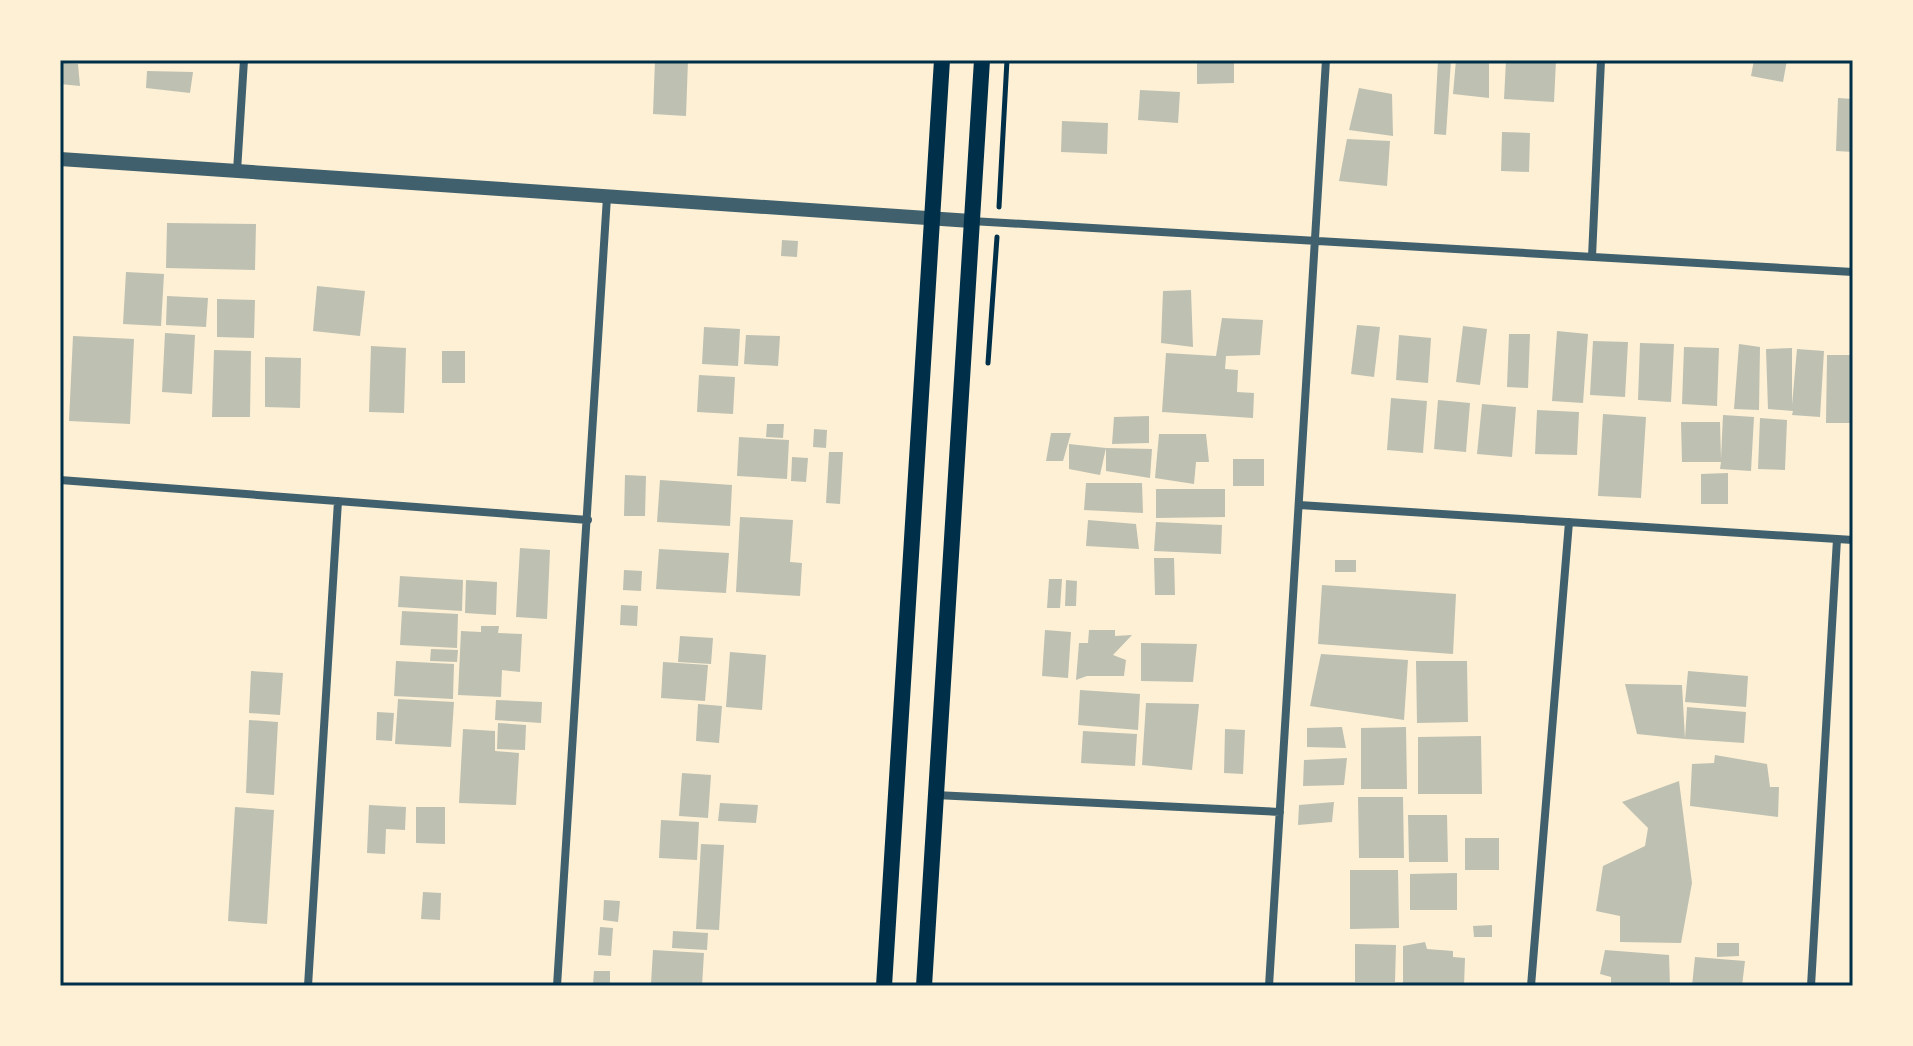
<svg xmlns="http://www.w3.org/2000/svg" width="1913" height="1046" viewBox="0 0 1913 1046" font-family="'Sofia Sans Condensed',sans-serif">
  <style>
    .building { fill: #bec0b2 }
    .lines { fill: none; stroke-linecap: round; stroke-linejoin: round }
    .path { stroke: #003049; stroke-width: 5 }
    .minor { stroke: #3f606c; stroke-width: 8 }
    .tertiary { stroke: #3f606c; stroke-width: 14 }
    .secondary { stroke: #003049; stroke-width: 16 }
    .neatline { fill: none; stroke: #003049; stroke-width: 3 }
  </style>
  <rect width="100%" height="100%" fill="#fdf0d5"/>
  <path class="building" d="M655,60H688L686,116L653,114Z
    M1197,60H1234V83L1197,84Z
    M1438,60H1451L1446,135L1434,134Z
    M1456,60H1489V98L1453,94Z
    M1506,60H1556L1554,102L1504,99Z
    M1754,60H1787L1783,82L1751,76Z
    M60,63L78,64L80,86L60,84Z
    M147,71L193,72L190,93L146,88Z
    M1359,88L1392,94L1393,136L1349,130Z
    M1140,90L1180,92L1178,123L1138,120Z
    M1838,98L1853,99V152L1836,151Z
    M1062,121L1108,123L1107,154L1061,152Z
    M1502,132L1530,133L1529,172L1501,171Z
    M1347,139L1390,141L1387,186L1339,181Z
    M167,223L256,224L255,270L166,268Z
    M782,240L798,241L797,257L781,256Z
    M126,272L164,274L161,326L123,324Z
    M317,286L365,291L360,336L313,331Z
    M1191,290L1193,347L1161,343L1163,291Z
    M167,296L208,298L206,327L166,325Z
    M217,299L255,300L254,338L217,337Z
    M1222,318L1263,320L1260,355L1226,356L1225,369L1238,370L1237,392L1254,393L1253,418L1162,412L1166,353L1216,356Z
    M1357,325L1380,327L1374,377L1351,374Z
    M1463,326L1487,329L1480,385L1456,382Z
    M704,327L740,329L738,366L702,364Z
    M1557,331L1588,334L1583,403L1552,401Z
    M165,333L195,335L192,394L162,392Z
    M1509,334H1530L1528,388L1507,387Z
    M746,335L780,336L778,366L744,364Z
    M1399,335L1431,338L1428,383L1396,380Z
    M73,336L134,339L130,424L69,421Z
    M1593,341L1628,342L1625,397L1590,395Z
    M1640,343L1674,344L1671,402L1638,400Z
    M1739,344L1760,347L1759,410L1734,409Z
    M371,346L406,348L404,413L369,412Z
    M1684,347L1719,348L1717,406L1682,404Z
    M1792,348V405L1797,349L1824,351L1820,417L1792,415L1793,411L1768,409L1766,349Z
    M214,350L251,351L250,417H212Z
    M442,351H465V383H442Z
    M1827,355H1853V423H1826Z
    M265,357L301,358L300,408L265,407Z
    M699,375L735,377L733,414L697,412Z
    M1391,398L1427,401L1423,453L1387,450Z
    M1438,400L1470,403L1466,452L1434,449Z
    M1482,404L1516,407L1512,457L1477,454Z
    M1537,410L1579,412L1577,455L1535,454Z
    M1603,414L1646,417L1641,498L1598,496Z
    M1723,415L1754,417L1751,471L1720,469L1721,462H1682L1681,422H1720L1721,459Z
    M1149,416V443L1112,444L1114,417Z
    M1760,418L1787,420L1785,470L1758,469Z
    M767,424H784L783,438L766,437Z
    M814,429L827,430L826,448L813,447Z
    M1051,433H1071L1063,461H1046Z
    M1159,434H1206L1209,462H1196L1194,484L1155,478Z
    M739,437L789,440L787,479L737,476Z
    M1069,444L1106,448L1152,449L1150,478L1106,471V448L1100,475L1069,469Z
    M829,452H843L840,504L826,503Z
    M792,457L808,458L806,482L791,481Z
    M1233,459H1264V486H1233Z
    M1728,473V504H1701V474Z
    M625,475L646,476L645,516H624Z
    M660,480L732,485L730,526L657,522Z
    M1086,483H1142L1143,513L1084,510Z
    M1156,489H1225V517L1156,518Z
    M740,517L793,520L790,562L802,563L800,596L736,592Z
    M1088,520L1136,524L1139,549L1086,546Z
    M1156,522L1222,525L1221,554L1154,551Z
    M520,548L550,550L547,619L516,617Z
    M659,549L729,553L726,593L656,589Z
    M1154,558H1174L1175,595H1155Z
    M1335,560H1356V572H1335Z
    M624,570L642,571L641,591L623,590Z
    M400,576L463,580L462,611L398,607Z
    M1049,579H1062L1060,608H1047Z
    M466,580L497,582L496,615L465,613Z
    M1066,580L1077,581L1076,606H1065Z
    M1322,585L1456,594L1453,654L1318,644Z
    M621,605L638,606L637,626L620,625Z
    M402,611L458,614L457,648L400,645Z
    M481,626H499L498,633L522,634L520,672L502,670L501,697L458,695L461,631L481,632Z
    M1045,630L1071,632L1068,678L1042,676Z
    M1089,630H1115V636L1132,635L1113,655L1126,660L1124,676H1087L1076,680L1079,643H1088Z
    M680,636L713,638L711,664L678,662Z
    M1141,643L1197,644L1193,682L1141,681Z
    M431,649L458,650L457,662L430,661Z
    M730,652L766,655L762,710L726,707Z
    M1321,654L1408,660L1404,720L1310,706Z
    M396,661L454,664L453,699L394,696Z
    M1416,661H1467L1468,722L1417,723Z
    M663,662L708,665L705,701L661,698Z
    M251,671L283,673L280,715L249,713Z
    M1688,671L1748,676L1746,707L1685,702Z
    M1625,684L1682,685L1685,739L1637,734Z
    M1080,690L1140,694L1138,730L1078,725Z
    M398,699L454,702L451,747L395,744Z
    M496,700L542,702L541,723L495,720Z
    M1146,703L1199,704L1192,770L1142,765Z
    M698,704L722,706L719,743L696,741Z
    M1687,707L1746,712L1744,743L1685,739Z
    M377,712L394,713L392,741L376,740Z
    M249,720L278,722L274,795L246,793Z
    M498,723L526,725L525,750L497,749Z
    M1342,727L1346,748L1307,747V728Z
    M1406,727L1407,789H1361V728Z
    M463,729L495,731V751L519,753L516,805L459,803Z
    M1225,729L1245,730L1243,774L1224,773Z
    M1083,731L1137,734L1135,766L1081,763Z
    M1481,736L1482,794H1418V737Z
    M1715,755L1767,764L1770,787H1779L1778,817L1690,806L1692,764L1714,763Z
    M1347,758L1344,785L1303,786L1304,760Z
    M682,773L711,775L708,818L679,816Z
    M1679,781L1692,883L1681,943L1620,942V916L1596,911L1603,866L1645,846L1648,828L1622,802Z
    M1358,797H1403L1404,858H1359Z
    M1334,802L1332,822L1298,825L1299,805Z
    M720,803L758,805L756,823L718,821Z
    M369,805L406,807L405,830L386,829L385,854L367,853Z
    M235,807L274,810L267,924L228,921Z
    M416,807H445V844L416,843Z
    M1408,815H1447L1448,862H1409Z
    M661,820L699,822L697,860L659,858Z
    M1465,838H1499V870H1465Z
    M701,844L724,845L719,930L696,929Z
    M1350,870H1398L1399,928L1350,929Z
    M1457,873V910H1410V874Z
    M423,892L441,893L440,920L421,919Z
    M604,900L620,901L618,922L603,920Z
    M1492,925V937H1474L1473,926Z
    M600,927L613,928L611,956L598,955Z
    M673,931L708,933L707,950L672,948Z
    M1425,942L1427,949L1453,951V957L1465,958L1464,986H1403V946Z
    M1717,943H1739V956L1717,957Z
    M1355,944L1396,945L1395,982H1355Z
    M653,950L704,953L702,986L651,984Z
    M1605,950L1669,955L1670,986H1611V977L1600,974Z
    M1695,957L1745,961L1742,986H1692Z
    M594,971H610V985L593,984Z"/>
  <g class="lines">
    <path class="path" d="M999,207L1007,60
      M988,363L997,237"/>
    <path class="minor" d="M237,171L244,60
      M971,221L1853,272
      M1592,257L1601,60
      M60,480L588,520
      M1299,505L1853,540
      M935,795L1280,812
      M308,986L338,501
      M557,986L607,197
      M1269,986L1326,60
      M1531,986L1569,522
      M1811,986L1837,539"/>
    <path class="tertiary" d="M60,159L971,221"/>
    <path class="secondary" d="M884,986L942,60
      M924,986L982,60"/>
  </g>
  <rect width="1913" height="1046" fill="none" stroke="#fdf0d5" stroke-width="124"/>
  <rect x="62" y="62" width="1789" height="922" class="neatline"/>
</svg>
